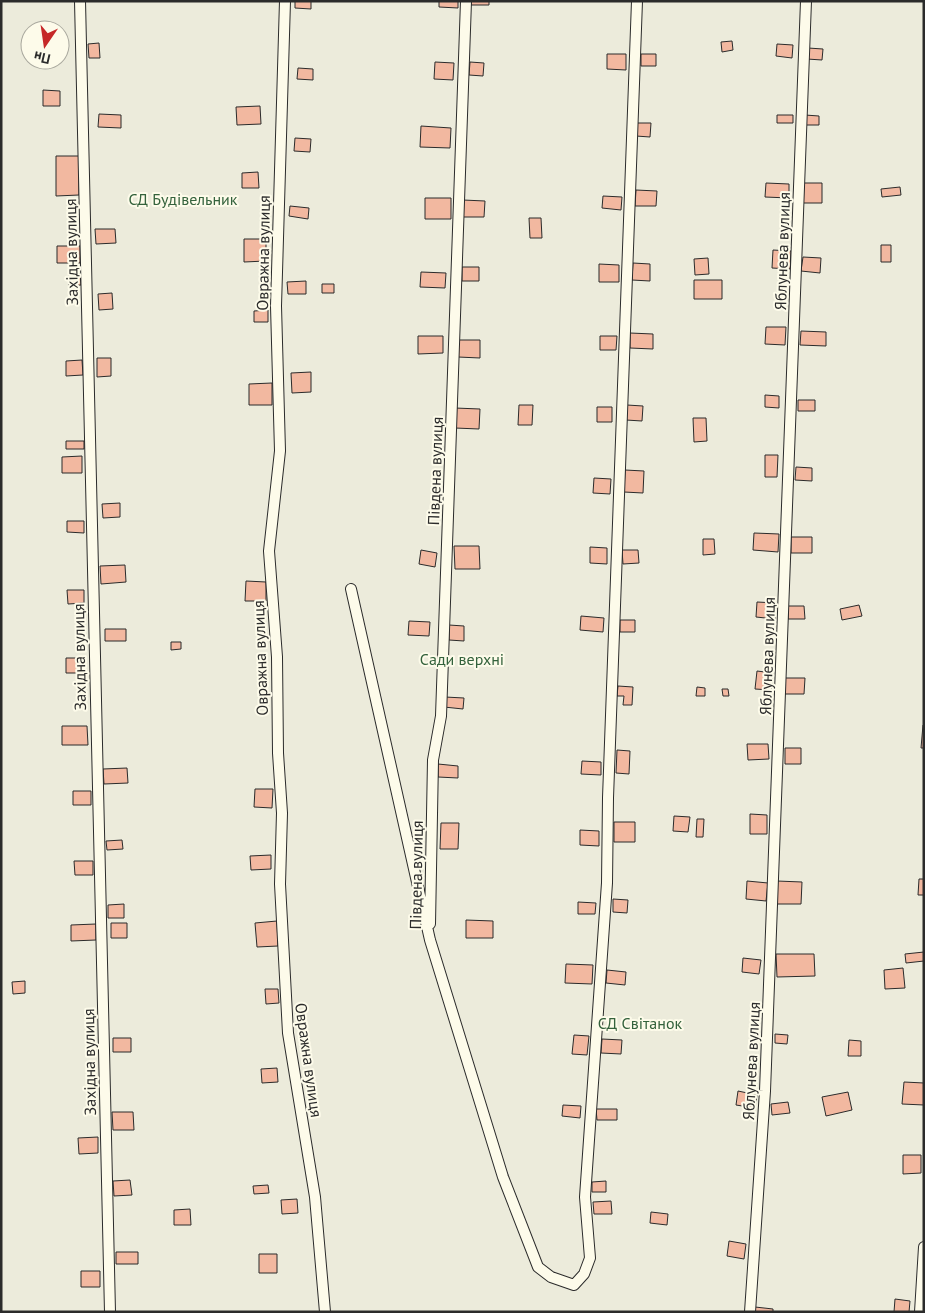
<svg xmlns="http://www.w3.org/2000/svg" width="925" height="1313" viewBox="0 0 925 1313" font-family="'PT Sans',sans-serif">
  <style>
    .green { fill: #ecebdb; stroke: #74746e; fill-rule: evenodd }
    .building { fill: #f2b8a0; stroke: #2b2b2b }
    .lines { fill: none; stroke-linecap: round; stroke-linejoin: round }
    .lane-casing { stroke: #2b2b2b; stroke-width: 12 }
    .lane { stroke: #fdfbea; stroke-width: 10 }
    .labels { text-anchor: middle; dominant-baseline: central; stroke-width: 4; stroke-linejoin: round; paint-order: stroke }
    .park-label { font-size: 16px; fill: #34623c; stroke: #fdfbea }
    .street-label { font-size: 16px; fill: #2b2b2b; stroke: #fdfbea }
  </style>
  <rect width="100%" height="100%" fill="#fdfbea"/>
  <path class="green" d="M1,1H924V1312H1ZM30,30H60V60H30Z"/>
  <path class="building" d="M295,1H311V9L295,8Z
    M439,1H458V8L439,7Z
    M471,1H489V5H471Z
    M732,41L733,50L722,52L721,42Z
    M99,43L100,58H89L88,44Z
    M777,44L793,45L792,58L776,56Z
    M808,48L823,49L822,60L807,59Z
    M607,54H626V70L607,69Z
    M641,54H656V66H641Z
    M435,62L454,63L453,80L434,79Z
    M470,62L484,63L483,76L469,75Z
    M298,68L313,69V80L297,79Z
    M43,90L60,91V106H43Z
    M260,106L261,124L237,125L236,107Z
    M99,114L121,115V128L98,127Z
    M777,115H793V123H777Z
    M805,115L819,116V125H805Z
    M637,123H651L650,137L636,136Z
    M421,126L451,128L450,148L420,147Z
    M295,138L311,139L310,152L294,151Z
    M56,156H79V195L56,196Z
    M258,172L259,188H242V173Z
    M766,183L789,184V198L765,197Z
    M803,183H822V203H802Z
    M900,187L901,195L882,197L881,189Z
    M636,190L657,191L656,206H635Z
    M603,196L622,197L621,210L602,208Z
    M425,198H451V219H425Z
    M463,200L485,201L484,217H463Z
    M290,206L309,208L308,219L289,216Z
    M529,218H541L542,238H530Z
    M95,229H115L116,243L96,244Z
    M244,239H266V261L244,262Z
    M881,245H891V262H881Z
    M57,246H80V263H57Z
    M773,250L791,251L790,269L772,268Z
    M803,257L821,258L820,273L801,271Z
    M708,258L709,274L695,275L694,259Z
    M633,263L650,264V281L632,280Z
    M599,264L619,265V282H599Z
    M462,267H479V281H462Z
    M421,272L446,273L445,288L420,287Z
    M69,274H80L81,285L69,286Z
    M694,280H722V299H694Z
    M306,281V294H288L287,282Z
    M322,284H334V293H322Z
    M112,293L113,309L99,310L98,294Z
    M268,310V322H254V311Z
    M766,327H786L785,345L765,344Z
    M801,331L826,332V346L800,345Z
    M630,333L653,334V349L630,348Z
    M418,336H443V353L418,354Z
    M600,336H617L616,350H600Z
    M458,340H480V358L458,357Z
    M97,358H111V376L97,377Z
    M82,360L83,375L66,376V361Z
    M311,372V392L292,393L291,373Z
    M272,383V405H249V384Z
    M765,395L779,396V408L765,407Z
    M798,400H815V411H798Z
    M519,405H533L532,425H518Z
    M627,405L643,406L642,421L626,420Z
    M597,407H612V422H597Z
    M455,408L480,409L479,429L455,428Z
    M693,418H706L707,441L694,442Z
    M66,441H84V449H66Z
    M765,455H778L777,477H765Z
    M82,456V473H62V457Z
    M796,467L812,468V481L795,480Z
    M625,470L644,471L643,493L624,492Z
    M594,478L611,479L610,494L593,493Z
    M120,503V517L103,518L102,504Z
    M67,521H84V533L67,532Z
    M754,533L779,534L778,552L753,550Z
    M791,537H812V553H791Z
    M703,539H714L715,554L703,555Z
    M454,546H479L480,569H455Z
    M590,547L607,548V564L590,563Z
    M421,550L437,553L435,567L419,564Z
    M622,550H638L639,563L623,564Z
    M125,565L126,582L101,584L100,566Z
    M246,581L266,582V601H245Z
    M67,590H84V603L68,604Z
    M757,602L776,603L775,619L756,617Z
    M859,605L862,616L842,620L840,609Z
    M788,606H804L805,619H788Z
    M581,616L604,618L603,632L580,630Z
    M620,620H635V632H620Z
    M409,621L430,622L429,636L408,635Z
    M449,625L464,626V641L449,640Z
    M105,629H126V641H105Z
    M171,642H181V649L171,650Z
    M66,658H81V673H66Z
    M757,671L773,673L771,690L755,689Z
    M785,678H805L804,694H784Z
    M618,686L633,687L632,705H623L624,696H617Z
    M697,687L705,688V696H696Z
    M722,689H728L729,696H723Z
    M445,697L464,698L463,709L444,707Z
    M923,725L924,726V748H921Z
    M62,726H87L88,745H62Z
    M747,744H768L769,759L748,760Z
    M785,748H801V764H785Z
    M617,750L630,751L629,774L616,773Z
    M582,761L601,762V775L581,774Z
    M438,764L458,766V778L438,777Z
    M127,768L128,783L104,784L103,769Z
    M255,789H273L272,808L254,807Z
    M73,791H91V805H73Z
    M750,814L767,815V834H750Z
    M674,816L690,817L688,832L673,831Z
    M697,819H704L703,837H696Z
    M614,822H635V842H614Z
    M441,823H459L458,849H440Z
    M580,830L599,831V846L580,845Z
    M122,840L123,849L107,850L106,841Z
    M271,855V869L251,870L250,856Z
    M74,861H93V875H75Z
    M919,879H924V895H918Z
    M747,881L768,883L766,901L746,899Z
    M777,881L802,882L801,904H777Z
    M613,899L628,900L627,913L613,912Z
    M578,902L596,903L595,914H578Z
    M124,904V918H108V905Z
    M466,920L493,921V938H466Z
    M277,921L278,946L257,947L255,923Z
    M111,923H127V938H111Z
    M96,924V940L71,941V925Z
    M924,952V961L906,963L905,954Z
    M776,954H814L815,976L777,977Z
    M743,958L761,960L759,974L742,972Z
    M566,964L593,965L592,984L565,983Z
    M903,968L905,988L885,989L884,970Z
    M607,970L626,972L625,985L606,983Z
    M25,981V993L13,994L12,982Z
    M265,989H278L279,1003L266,1004Z
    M775,1034L788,1035L787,1044L775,1043Z
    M574,1035L589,1036L587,1055L572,1054Z
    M113,1038H131V1052H113Z
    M602,1039L622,1040L621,1054L601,1053Z
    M849,1040L861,1041V1056H848Z
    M277,1068L278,1082L262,1083L261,1069Z
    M904,1082L924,1083V1105L902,1104Z
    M738,1091L757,1095L755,1108L736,1105Z
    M848,1092L852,1110L826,1116L822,1097Z
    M788,1102L790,1113L772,1115L771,1104Z
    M563,1105L581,1106L580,1118L562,1116Z
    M596,1109H617V1120H597Z
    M112,1112H133L134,1130H113Z
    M98,1137V1153L79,1154L78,1138Z
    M903,1155H921V1173L903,1174Z
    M130,1180L132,1195L114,1196L113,1181Z
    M606,1181V1192H592V1182Z
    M268,1185L269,1193L254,1194L253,1186Z
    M297,1199L298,1213L282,1214L281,1200Z
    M611,1201L612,1214H594L593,1202Z
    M190,1209L191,1225H174V1210Z
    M651,1212L668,1214L667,1225L650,1223Z
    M729,1241L746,1244L744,1259L727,1256Z
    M116,1252H138V1264H116Z
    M259,1254H277V1273H259Z
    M81,1271H100V1287H81Z
    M895,1299L910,1301L909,1312H894Z
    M755,1307L773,1309V1312H755Z"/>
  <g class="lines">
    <defs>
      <path id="lane" d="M80,1L110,1312
        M285,1L276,306L280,451L269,551L277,657L278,753L282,813L280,884L288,1033L315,1197L325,1312
        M351,589L430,940L503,1177L538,1267L551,1277L574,1285L584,1274L590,1258L585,1197L607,883L608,798L637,1
        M430,924L433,760L441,716L466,1
        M750,1312L765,1091L806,1
        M920,1312L924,1247"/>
    </defs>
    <use href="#lane" class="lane-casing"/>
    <use href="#lane" class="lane"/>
  </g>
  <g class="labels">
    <g class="park-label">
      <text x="183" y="199">СД Будівельник</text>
      <text x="462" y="659">Сади верхні</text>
      <text x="640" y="1023">СД Світанок</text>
    </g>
    <g class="street-label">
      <text transform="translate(782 251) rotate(-88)">Яблунева вулиця</text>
      <text transform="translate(71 252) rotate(-91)">Західна вулиця</text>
      <text transform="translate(263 253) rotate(-89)">Овражна вулиця</text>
      <text transform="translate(435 471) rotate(-88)">Південа вулиця</text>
      <text transform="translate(767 656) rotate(-88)">Яблунева вулиця</text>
      <text transform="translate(79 657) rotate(-91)">Західна вулиця</text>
      <text transform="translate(260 658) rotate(-92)">Овражна вулиця</text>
      <text transform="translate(416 875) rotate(-89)">Південа вулиця</text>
      <text transform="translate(309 1060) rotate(82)">Овражна вулиця</text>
      <text transform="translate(751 1061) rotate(-87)">Яблунева вулиця</text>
      <text transform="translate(89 1062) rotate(-91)">Західна вулиця</text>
    </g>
  </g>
  <rect width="925" height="1313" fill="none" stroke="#2b2b2b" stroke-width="5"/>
  <g transform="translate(45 45) rotate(193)"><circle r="24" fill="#fdfbea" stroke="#a9a89e"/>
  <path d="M0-4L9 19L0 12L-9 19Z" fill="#c62828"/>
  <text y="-8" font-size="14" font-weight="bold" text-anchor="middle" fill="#2b2b2b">Пн</text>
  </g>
</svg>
